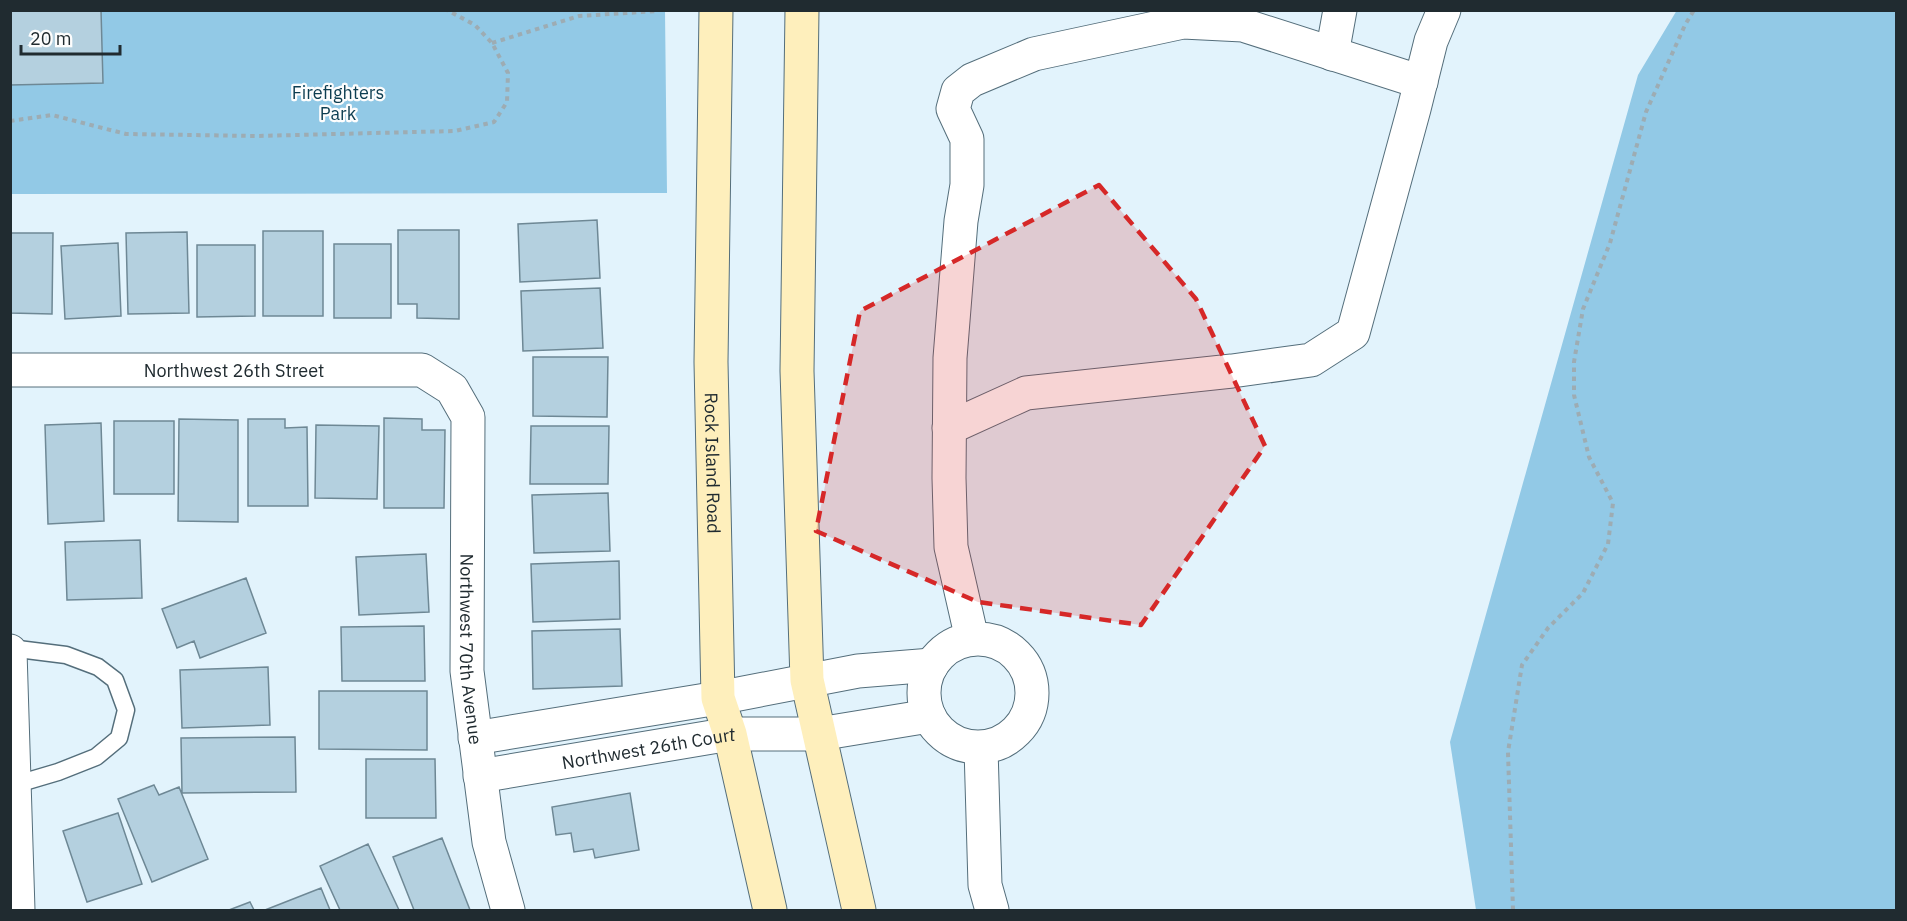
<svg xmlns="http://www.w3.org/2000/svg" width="1907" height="921" viewBox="0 0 1907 921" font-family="'IBM Plex Sans',sans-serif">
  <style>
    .green { fill: #92c9e6 }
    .building { fill: #b4d0df; stroke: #6e8895; stroke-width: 1.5 }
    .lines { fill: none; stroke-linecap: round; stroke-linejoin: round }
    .service-casing { stroke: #546e7b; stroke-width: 19 }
    .minor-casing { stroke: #546e7b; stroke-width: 35 }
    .secondary-casing { stroke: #546e7b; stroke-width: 35 }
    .path { stroke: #9dacb3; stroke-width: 4; stroke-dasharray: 4.5 4.5; stroke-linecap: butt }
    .service { stroke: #fff; stroke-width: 16 }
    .minor { stroke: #fff; stroke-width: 33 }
    .secondary { stroke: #feefbc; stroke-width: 33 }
    .marked { fill: #d62828; fill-opacity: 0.2; stroke: #d62828; stroke-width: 4.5; stroke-dasharray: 12 8; stroke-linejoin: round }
    .labels { text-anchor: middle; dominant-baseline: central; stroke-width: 4.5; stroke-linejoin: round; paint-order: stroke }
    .park-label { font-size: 18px; fill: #0c3d51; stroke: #fdfdfd }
    .street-label { font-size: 18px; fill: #202b30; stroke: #fdfdfd }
  </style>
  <rect width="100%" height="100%" fill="#e2f3fc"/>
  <path class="green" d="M1677,10L1896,11V910H1476L1450,742L1638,75Z
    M10,11H665L667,193L11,194Z"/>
  <path class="building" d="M10,10H101L103,83L10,85Z
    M597,220L600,278L520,282L518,224Z
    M398,230H459V319L417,318V304H398Z
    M263,231H323V316H263Z
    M187,232L189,313L128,314L126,233Z
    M10,233H53L52,314L10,313Z
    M118,243L121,316L65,319L61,246Z
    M334,244H391V318H334Z
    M197,245H255V316L197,317Z
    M600,288L603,348L523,351L521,291Z
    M533,357H608L607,417L533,416Z
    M384,418L422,419V430H445L444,508H384Z
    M179,419L238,420V522L178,521Z
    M248,419H285V428L307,427L308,506H248Z
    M114,421H174V494H114Z
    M101,423L104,521L48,524L45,425Z
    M316,425L379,426L377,499L315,498Z
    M531,426H609L608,484H530Z
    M608,493L610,551L534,553L532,495Z
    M140,540L142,598L67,600L65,542Z
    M426,554L429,612L359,615L356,557Z
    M619,561L620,619L533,622L531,564Z
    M246,578L266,633L200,658L194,641L177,648L162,609Z
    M424,626L425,681H342L341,627Z
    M620,629L622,686L533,689L532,631Z
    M268,667L270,725L182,728L180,670Z
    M319,691H427V750L319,749Z
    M295,737L296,792L182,793L181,738Z
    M366,759H435L436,818H366Z
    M154,785L159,795L179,787L208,859L152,882L118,799Z
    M630,793L639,850L595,858L593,849L574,852L571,833L556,835L552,807Z
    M118,813L142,884L87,902L63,831Z
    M442,838L470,910H414L393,857Z
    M368,844L399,910H340L320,866Z
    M321,888L330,910H265Z
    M250,902L254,910H229Z"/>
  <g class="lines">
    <defs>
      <path id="service" d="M10,648L66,655L98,667L115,680L126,710L119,738L96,757L58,772L14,785"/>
      <g id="minor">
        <path d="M1332,54L1340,10"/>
        <path id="s1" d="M10,370H422L452,389L468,417L467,671L489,842L508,910"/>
        <path d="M949,428L1026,393L1232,371L1311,360L1353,333L1414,109L1431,41L1444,10"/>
        <circle cx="978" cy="693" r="54"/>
        <path d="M972,639L951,547L949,478L950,358L961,221L967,185V139L953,109L958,91L972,80L1034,54L1183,22L1243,25L1421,82"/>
        <path d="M10,651L18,910"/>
        <path d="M475,738L718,698L858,671L932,665"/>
        <path d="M981,748L985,885L992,910"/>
        <path id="s2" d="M480,776L730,734H819L929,716"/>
      </g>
      <g id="secondary">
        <path id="s3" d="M716,10L711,362L718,698L730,734L770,910"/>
        <path d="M802,10L797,371L807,680L859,910"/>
      </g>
    </defs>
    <use href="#service" class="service-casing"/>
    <use href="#minor" class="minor-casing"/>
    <use href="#secondary" class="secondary-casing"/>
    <path class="path" d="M492,43L579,16L658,11
      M10,121L52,115L126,134L256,136L455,131L494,122L507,102L508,73L492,43L475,25L447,10
      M1513,910L1508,752L1522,665L1548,628L1583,593L1608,544L1613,503L1589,457L1574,395V362L1583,309L1610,243L1646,112L1685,25L1694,10"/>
    <use href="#service" class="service"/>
    <use href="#minor" class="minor"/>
    <use href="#secondary" class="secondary"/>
  </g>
  <path class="marked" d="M1099,185L1196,299L1265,446L1141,625L978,602L816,531L860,311Z"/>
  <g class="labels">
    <g class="park-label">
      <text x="338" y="92">Firefighters<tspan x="338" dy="21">Park</tspan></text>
    </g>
    <g class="street-label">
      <text stroke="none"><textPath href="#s1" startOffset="224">Northwest 26th Street</textPath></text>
      <text stroke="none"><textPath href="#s3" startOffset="453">Rock Island Road</textPath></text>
      <text stroke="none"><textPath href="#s1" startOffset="712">Northwest 70th Avenue</textPath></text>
      <text stroke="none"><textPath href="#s2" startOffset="171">Northwest 26th Court</textPath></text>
    </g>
  </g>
  <rect width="1907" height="921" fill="none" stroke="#202b30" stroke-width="24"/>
  <path d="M21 45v9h99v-9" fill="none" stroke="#202b30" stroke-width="3"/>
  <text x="30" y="45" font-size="18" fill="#202b30" stroke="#fdfdfd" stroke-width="4.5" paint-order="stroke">20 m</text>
</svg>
